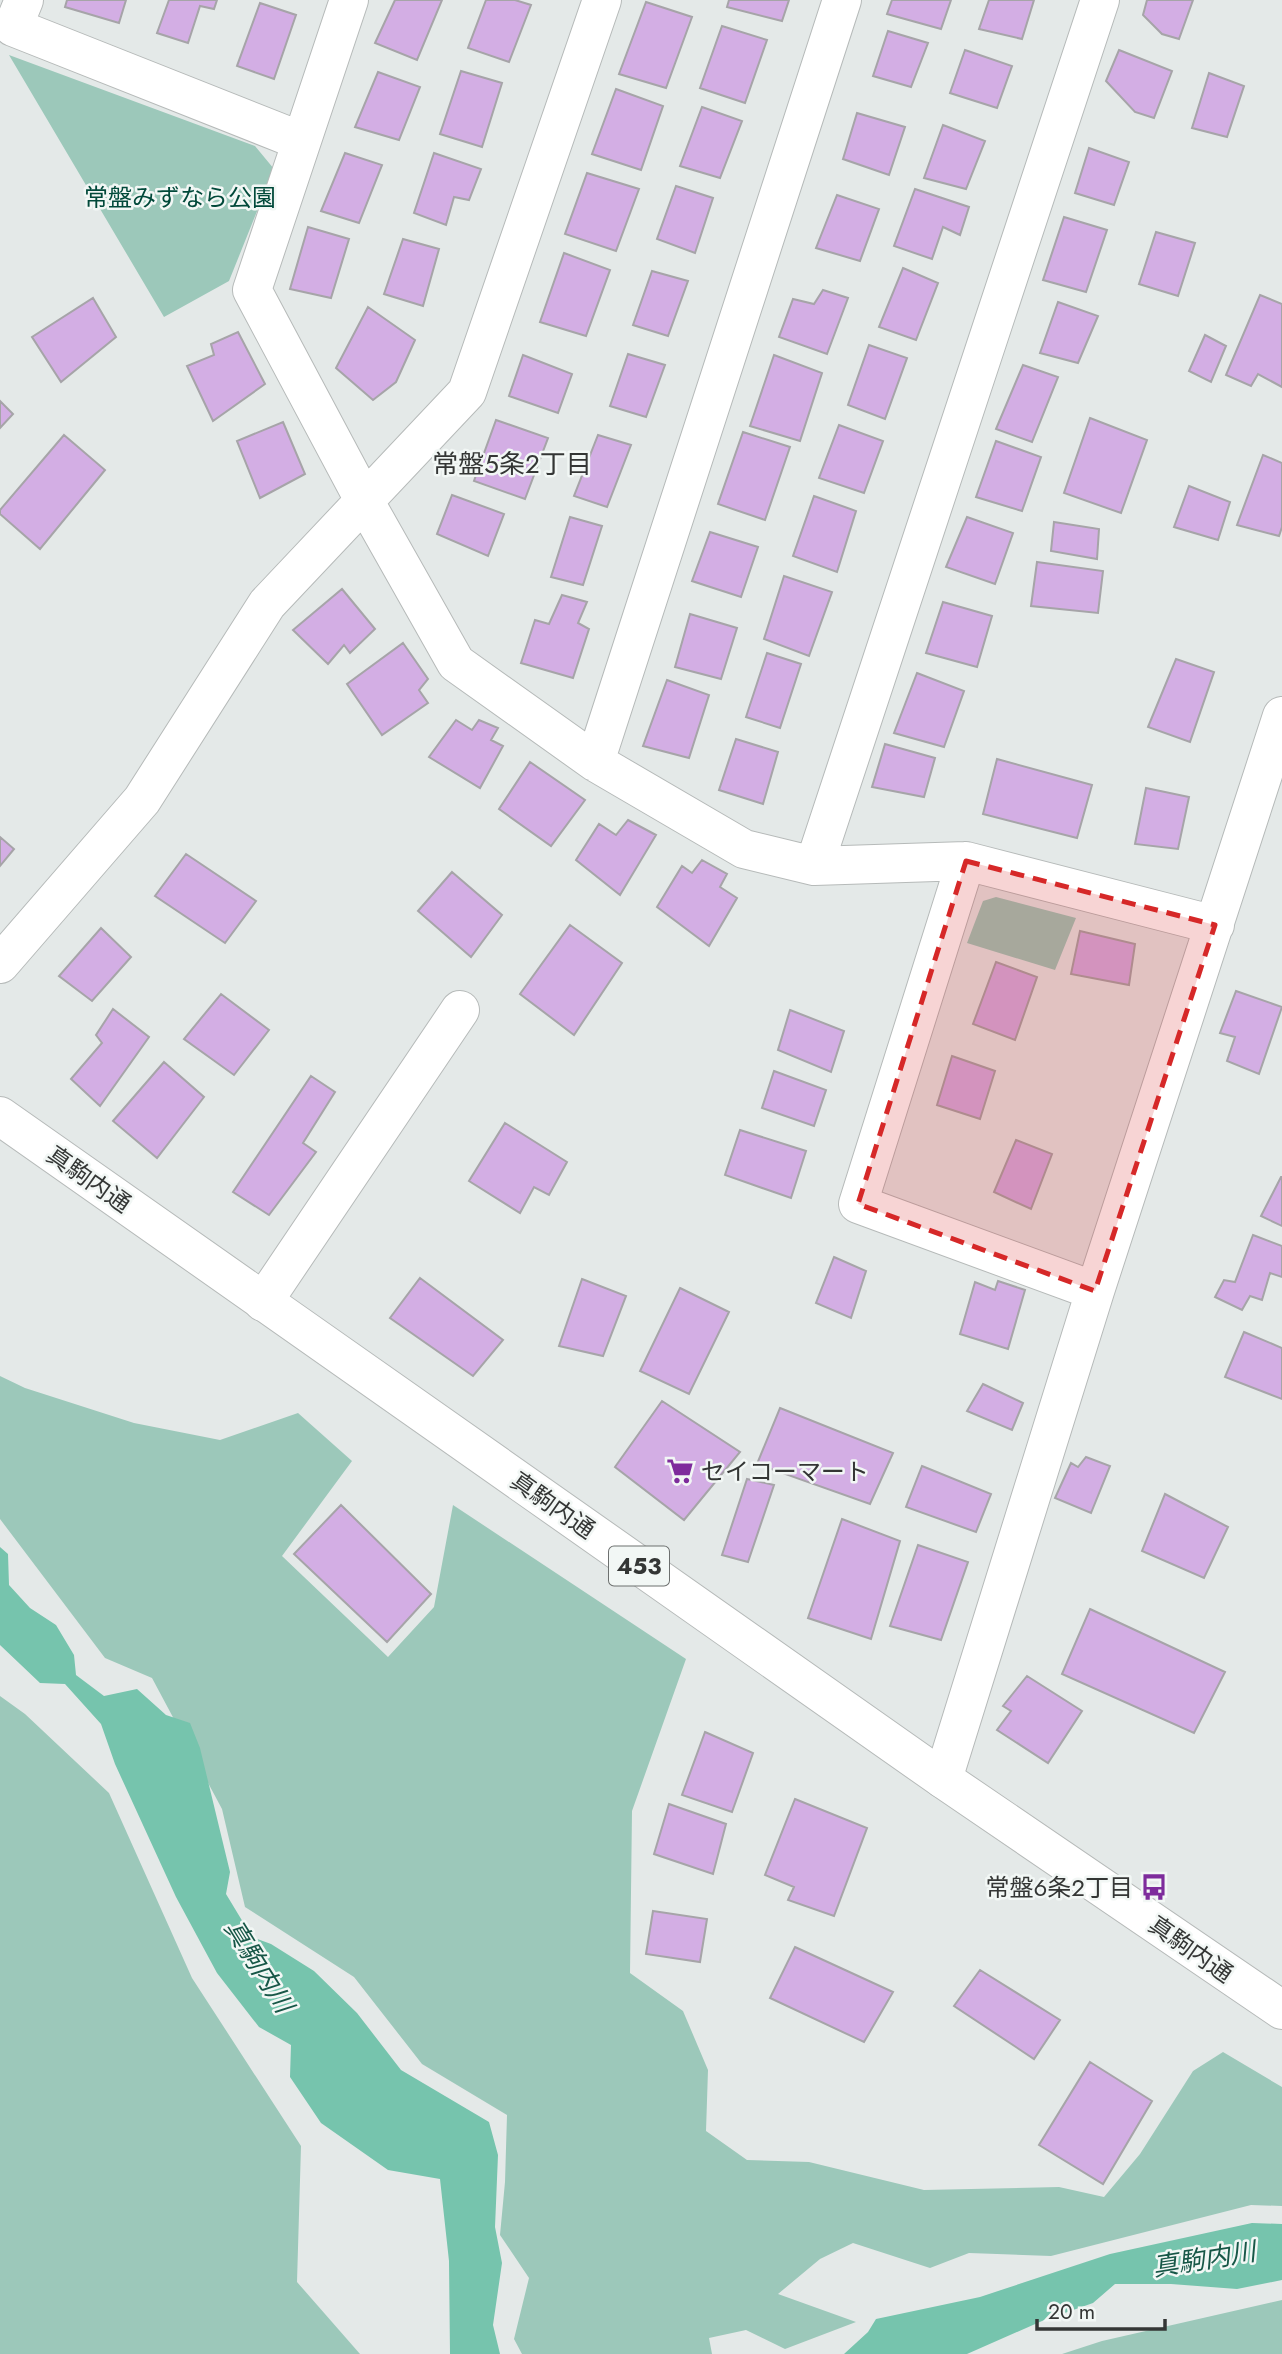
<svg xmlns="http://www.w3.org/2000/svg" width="1282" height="2354" viewBox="0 0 1282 2354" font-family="Jost,'Noto Sans JP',sans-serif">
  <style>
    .green { fill: #9cc8ba }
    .water { fill: #76c4ad }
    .building { fill: #d3aee4; stroke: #a6a4a8; stroke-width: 2 }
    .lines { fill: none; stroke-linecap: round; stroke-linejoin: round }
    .street-casing { stroke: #b6bab9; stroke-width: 40 }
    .highway-casing { stroke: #b6bab9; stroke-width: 40 }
    .street { stroke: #fff; stroke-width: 38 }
    .highway { stroke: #fff; stroke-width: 38 }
    .marked { fill: #d62828; fill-opacity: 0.2; stroke: #d62828; stroke-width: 5; stroke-dasharray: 14 9; stroke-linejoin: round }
    .labels { text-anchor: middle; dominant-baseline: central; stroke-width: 5; stroke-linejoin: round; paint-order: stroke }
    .shield { fill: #f2f7f5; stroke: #6d706f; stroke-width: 2 }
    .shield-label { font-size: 23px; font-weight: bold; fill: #343635 }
    .park-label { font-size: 24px; fill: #01493a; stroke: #f2f7f5 }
    .street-label { font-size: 24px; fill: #343635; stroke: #f2f7f5 }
    .poi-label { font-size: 24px; fill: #343635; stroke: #f2f7f5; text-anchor: start }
    .neighbourhood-label { font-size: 26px; fill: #343635; stroke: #f2f7f5 }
    .water-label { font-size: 26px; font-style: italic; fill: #175747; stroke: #f2f7f5 }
  </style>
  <rect width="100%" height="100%" fill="#e4e9e8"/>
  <path class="green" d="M9,55L255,146L274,169L229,281L164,317Z
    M996,897L1076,918L1055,970L967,943L983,901Z
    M0,1376L25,1388L134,1423L220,1440L298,1413L352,1461L282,1556L388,1657L434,1607L453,1505L686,1659L632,1811L630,1973L683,2011L708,2070L706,2131L747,2160L809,2162L924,2190L1059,2187L1104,2197L1140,2154L1193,2071L1223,2052L1282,2087V2206L1251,2205L1051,2256L969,2253L930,2268L853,2243L820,2259L778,2294L856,2322L785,2349L746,2330L709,2338L712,2354H522L514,2339L529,2278L500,2235L505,2182L507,2115L422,2064L354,1977L245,1907L222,1809L152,1678L105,1658L0,1519Z
    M0,1696L25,1714L109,1793L192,1978L301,2146L297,2282L360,2354H0Z
    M1282,2300V2354H1062L1102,2341Z"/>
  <path class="water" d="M0,1547L8,1554L9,1585L30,1608L56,1625L74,1655L76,1675L104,1696L137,1689L166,1715L190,1723L200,1748L230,1872L226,1894L252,1937L271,1944L314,1971L357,2013L401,2070L489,2122L498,2155L495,2227L502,2263L493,2325L500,2354H450L449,2261L440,2179L388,2170L321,2123L290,2077L291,2045L259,2027L217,1973L176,1897L115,1764L101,1724L65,1684L40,1683L0,1645Z
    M1252,2223L1282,2224V2280L1237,2289L1171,2284H1115L1093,2303L1042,2321L967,2354H844L868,2332L876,2319L980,2297L1110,2254Z"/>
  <path class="building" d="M67,0H126L119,23L65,7Z
    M169,0H217L214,9L200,6L188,43L157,33Z
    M395,0H442L417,60L375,43Z
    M486,0H515L531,5L509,62L468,48Z
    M729,0H789L782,21L727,7Z
    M892,0H951L941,29L887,14Z
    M989,0H1034L1022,39L979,29Z
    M1147,0H1193L1179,39L1162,34L1143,15Z
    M646,2L692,17L666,88L619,74Z
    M260,3L296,15L274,79L237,66Z
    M722,26L767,40L745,103L700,88Z
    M888,31L928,43L911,87L873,76Z
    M965,50L1012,66L997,108L950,93Z
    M1119,50L1172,71L1154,118L1135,112L1106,81Z
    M461,71L502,83L482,147L440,134Z
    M378,72L420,87L399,140L355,127Z
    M1209,73L1244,86L1227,137L1192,128Z
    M616,89L663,106L641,170L592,154Z
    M702,107L742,121L720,178L680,166Z
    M857,113L905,127L889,175L843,159Z
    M943,125L985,141L966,189L924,178Z
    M1089,148L1129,162L1114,205L1075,193Z
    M345,153L382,165L359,223L321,211Z
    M434,153L481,169L469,200L454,197L446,225L414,213Z
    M587,173L639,189L616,251L565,234Z
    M676,186L713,198L695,253L657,239Z
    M915,189L969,207L960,235L943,227L932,259L894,246Z
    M837,195L879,209L860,261L816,248Z
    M1064,217L1107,230L1086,292L1043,280Z
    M308,227L349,239L331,298L290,289Z
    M1156,232L1195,243L1178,296L1139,284Z
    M403,239L439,249L423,306L384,294Z
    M564,253L610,270L586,336L540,322Z
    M903,268L938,283L916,340L879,327Z
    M652,271L688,281L668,336L633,325Z
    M823,290L848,298L827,354L779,337L793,299L814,304Z
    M1260,295L1282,304V387L1258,374L1251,386L1226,375Z
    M93,298L116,337L61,382L32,337Z
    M1058,302L1098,316L1078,363L1040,353Z
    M368,307L415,340L396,382L373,400L336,368Z
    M238,332L265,384L213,421L187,366L214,355L211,344Z
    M1205,335L1226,346L1211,382L1189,371Z
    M869,345L907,358L885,419L848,405Z
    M628,354L665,365L646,417L610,406Z
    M523,355L572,374L558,413L509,396Z
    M774,355L822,373L800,441L750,426Z
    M1023,365L1058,377L1032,442L996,429Z
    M0,401L13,414L0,428Z
    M1090,418L1147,440L1121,513L1064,493Z
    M496,420L548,438L525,499L474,481Z
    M283,422L305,474L260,498L237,441Z
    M839,425L883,441L864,493L819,478Z
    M743,432L790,447L765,520L718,504Z
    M64,435L105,470L40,549L0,514V510Z
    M598,435L631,445L607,507L574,496Z
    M996,441L1041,457L1022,511L976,497Z
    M1263,455L1282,463V527L1279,536L1237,525Z
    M1189,486L1230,502L1218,540L1174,527Z
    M452,495L504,514L488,556L437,534Z
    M814,496L856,511L837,572L793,556Z
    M570,517L602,526L583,585L551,577Z
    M967,517L1013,533L995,584L946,567Z
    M1054,522L1099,529L1097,559L1051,551Z
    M710,532L758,547L741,597L692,581Z
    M1037,562L1103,571L1098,613L1031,606Z
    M784,576L832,592L809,656L764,639Z
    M342,589L375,629L350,653L344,645L328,664L293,630Z
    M562,595L587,602L578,623L589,629L573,678L521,663L535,620L549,624Z
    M943,602L992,616L977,667L926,653Z
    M690,614L737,628L721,679L675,667Z
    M403,643L428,679L419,690L428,703L382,735L347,684Z
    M767,653L801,664L780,728L746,717Z
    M1176,659L1214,672L1190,742L1148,727Z
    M917,673L964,691L944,747L894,733Z
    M667,680L709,695L689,758L643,746Z
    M456,720L472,730L479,720L498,728L491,740L503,746L480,788L429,757Z
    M736,739L778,752L763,804L719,790Z
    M885,744L935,758L924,797L872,787Z
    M997,759L1092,785L1077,838L983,814Z
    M530,762L585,800L551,846L499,809Z
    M1146,788L1189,797L1178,849L1135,844Z
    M628,820L656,835L620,895L576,860L599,824L616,835Z
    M0,837L14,849L0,866Z
    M186,854L256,901L225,943L155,896Z
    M702,860L727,874L720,887L737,898L709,946L657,907L682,866L692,873Z
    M452,872L502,915L471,957L418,911Z
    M570,925L622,963L574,1035L520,994Z
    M101,928L131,957L92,1001L59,976Z
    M1080,931L1135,944L1129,985L1071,974Z
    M996,962L1037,977L1015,1040L973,1024Z
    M1236,991L1282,1007L1259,1074L1227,1061L1235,1037L1220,1033Z
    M221,994L269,1030L234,1075L184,1039Z
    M113,1009L149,1037L100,1106L71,1079L102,1043L96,1035Z
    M790,1010L844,1031L831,1072L778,1050Z
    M952,1056L995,1071L980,1119L937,1105Z
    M164,1062L204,1097L157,1158L113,1121Z
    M774,1071L826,1090L814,1126L762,1108Z
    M311,1076L335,1092L303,1143L316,1152L269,1215L233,1192Z
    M505,1123L567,1162L549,1195L534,1187L520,1213L469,1181Z
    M740,1130L806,1151L791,1198L725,1175Z
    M1016,1140L1052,1154L1031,1209L994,1192Z
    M1281,1177H1282V1226L1261,1216Z
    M1253,1235L1282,1246V1277L1270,1273L1262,1300L1250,1296L1242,1310L1215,1297L1224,1280L1235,1282Z
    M834,1257L866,1271L851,1318L816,1303Z
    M420,1278L503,1340L473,1376L390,1318Z
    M582,1279L626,1296L603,1356L559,1346Z
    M998,1281L1025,1290L1008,1349L960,1334L975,1282L995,1290Z
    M680,1288L729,1312L689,1394L640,1371Z
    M1244,1332L1282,1348V1399L1225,1377Z
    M983,1384L1023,1403L1012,1430L967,1411Z
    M662,1401L740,1452L684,1520L615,1467Z
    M780,1408L893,1453L870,1504L757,1464Z
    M1086,1457L1110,1466L1091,1513L1055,1498L1071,1463L1078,1467Z
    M922,1466L991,1494L976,1532L906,1507Z
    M747,1479L774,1485L748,1562L722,1555Z
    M1165,1494L1228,1527L1204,1578L1142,1551Z
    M341,1505L431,1594L387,1642L294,1554Z
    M842,1519L900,1541L871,1639L808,1618Z
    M918,1545L968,1562L941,1640L890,1626Z
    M1090,1609L1225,1672L1194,1733L1062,1674Z
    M1027,1676L1082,1711L1048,1763L997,1730L1011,1711L1003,1706Z
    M705,1732L753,1753L732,1812L682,1795Z
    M795,1799L867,1828L834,1916L788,1900L794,1887L765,1875Z
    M669,1804L726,1824L713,1874L654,1854Z
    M653,1911L707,1919L700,1962L646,1954Z
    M795,1947L893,1992L864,2042L770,1998Z
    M980,1970L1060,2020L1034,2059L954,2006Z
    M1090,2062L1152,2101L1103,2184L1039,2145Z"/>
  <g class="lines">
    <defs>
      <path id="street" d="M24,0L13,27L301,141
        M349,0L252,290L365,502L456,663L595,762L744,849L814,866L966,861L1215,925
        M595,762L842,0
        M966,861L858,1204L1095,1291
        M814,866L1100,0
        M0,964L142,800L267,604L467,392L602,0
        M263,1302L460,1010
        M943,1779L1095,1291L1282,716"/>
      <path id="highway" d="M0,1116L943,1779L1282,2010"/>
    </defs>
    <use href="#street" class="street-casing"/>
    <use href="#highway" class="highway-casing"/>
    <use href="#street" class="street"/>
    <use href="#highway" class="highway"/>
  </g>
  <path class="marked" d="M966,861L1215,925L1095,1291L858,1204Z"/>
  <defs>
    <symbol id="supermarket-bare" viewBox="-9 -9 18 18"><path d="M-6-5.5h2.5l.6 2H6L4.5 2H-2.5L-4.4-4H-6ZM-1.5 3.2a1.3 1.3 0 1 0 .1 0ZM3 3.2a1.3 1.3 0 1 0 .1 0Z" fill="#7e2c9c" stroke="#f2f7f5" stroke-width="2.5" paint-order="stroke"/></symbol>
    <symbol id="bus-bare" viewBox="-9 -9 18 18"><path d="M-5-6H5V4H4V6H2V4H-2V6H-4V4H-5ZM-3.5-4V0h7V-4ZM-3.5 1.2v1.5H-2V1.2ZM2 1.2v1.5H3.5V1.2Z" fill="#7e2c9c" stroke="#f2f7f5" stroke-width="2.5" paint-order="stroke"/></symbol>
  </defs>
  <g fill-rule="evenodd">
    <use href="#supermarket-bare" x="661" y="1452" width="38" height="38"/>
    <use href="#bus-bare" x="1135" y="1868" width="38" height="38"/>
  </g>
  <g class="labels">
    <rect class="shield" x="609" y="1546.5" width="60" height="39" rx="5"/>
    <g class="shield-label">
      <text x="639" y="1566">453</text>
    </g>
    <g class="park-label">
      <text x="180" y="197">常盤みずなら公園</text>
    </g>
    <g class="street-label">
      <text transform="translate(89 1179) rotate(35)">真駒内通</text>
      <text transform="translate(553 1505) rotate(35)">真駒内通</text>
      <text transform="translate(1191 1949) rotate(35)">真駒内通</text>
    </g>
    <g class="poi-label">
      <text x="701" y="1471">セイコーマート</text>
      <text x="1133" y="1887" text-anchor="end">常盤6条2丁目</text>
    </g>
    <g class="neighbourhood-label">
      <text x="512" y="464">常盤5条2丁目</text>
    </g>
    <g class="water-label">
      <text transform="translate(259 1966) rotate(58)">真駒内川</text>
      <text transform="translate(1204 2259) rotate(-9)">真駒内川</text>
    </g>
  </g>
  <path d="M1037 2319v10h128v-10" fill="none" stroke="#343635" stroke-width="3.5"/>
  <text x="1048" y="2319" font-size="21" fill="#343635" stroke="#f2f7f5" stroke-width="5" paint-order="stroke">20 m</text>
</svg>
